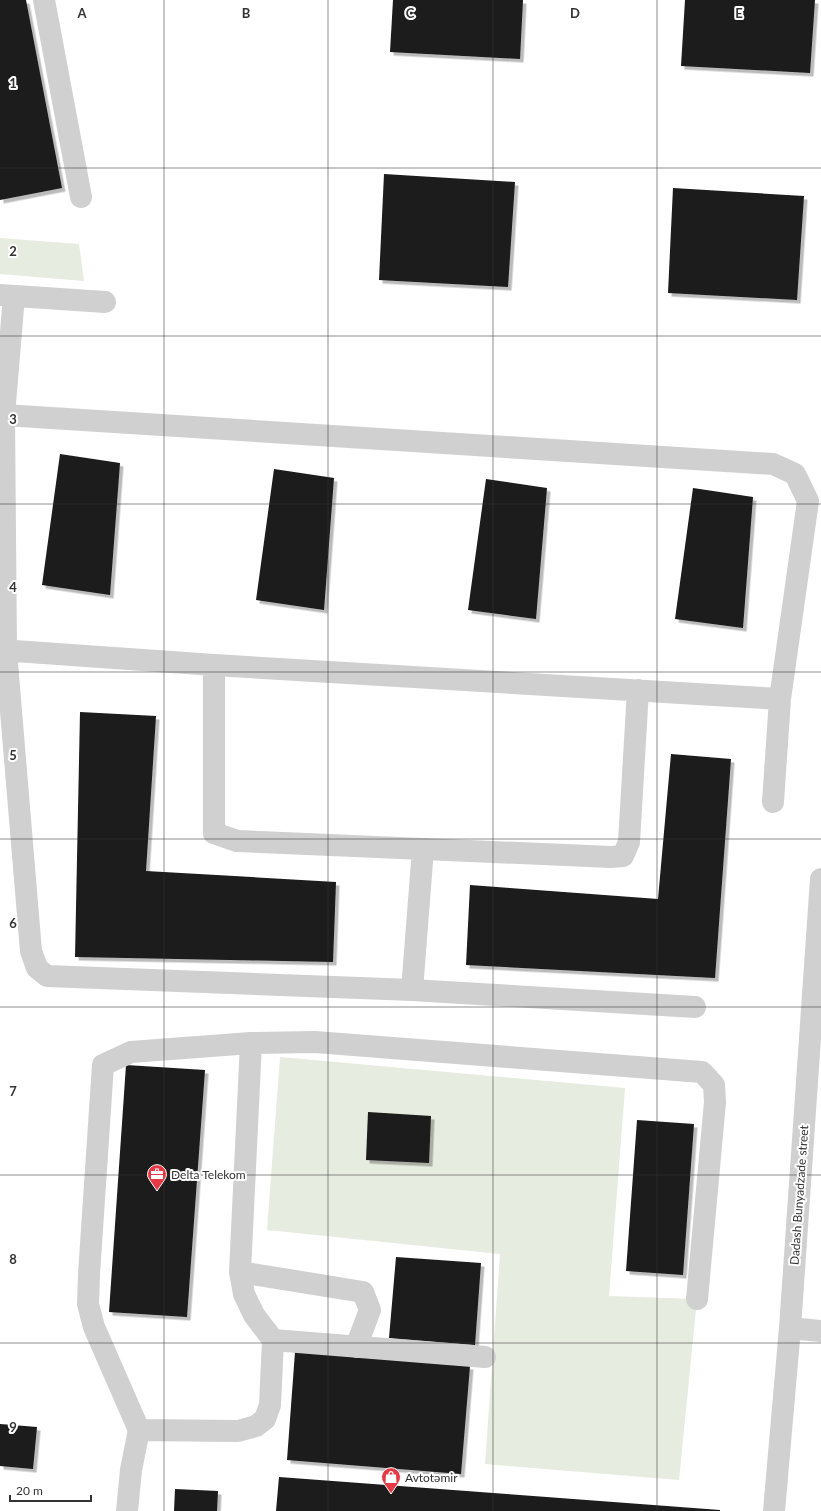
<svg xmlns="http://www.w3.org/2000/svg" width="821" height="1511" viewBox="0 0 821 1511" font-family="Lato,sans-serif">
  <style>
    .green { fill: #e6ecdf }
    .building { fill: #1a1a1a; filter: url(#shadow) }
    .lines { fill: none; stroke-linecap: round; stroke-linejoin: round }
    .minor { stroke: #d0d0d0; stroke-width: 22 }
    .grid { fill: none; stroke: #333; stroke-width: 1; stroke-opacity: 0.55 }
    .labels { text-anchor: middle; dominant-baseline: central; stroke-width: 4; stroke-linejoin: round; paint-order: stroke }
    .poi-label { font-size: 12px; fill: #333; stroke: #fff; text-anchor: start }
    .street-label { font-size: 12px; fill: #333; stroke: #fff }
    .grid-label { font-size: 13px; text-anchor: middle; font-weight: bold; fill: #333; stroke: #fff; stroke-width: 4; stroke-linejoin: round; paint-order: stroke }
  </style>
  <defs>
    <filter id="shadow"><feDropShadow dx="3.5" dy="3.5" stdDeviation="0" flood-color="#0004"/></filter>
  </defs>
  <rect width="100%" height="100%" fill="#fff"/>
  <path class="green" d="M0,238L79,244L84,281L0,274Z
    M280,1057L625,1088L609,1296L697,1299L679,1480L485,1464L500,1254L267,1230Z"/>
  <path class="building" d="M0,0H26L62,188L0,200Z
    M393,0H523L520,59L390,52Z
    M685,0H815L810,73L681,66Z
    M384,174L515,182L508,287L379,280Z
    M673,188L804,196L797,300L668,293Z
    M60,454L120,463L110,595L42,585Z
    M274,469L334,478L324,610L256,600Z
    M486,479L547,488L536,619L468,610Z
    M693,488L753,497L743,628L675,619Z
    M80,712L156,716L146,871L336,882L333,962L75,957Z
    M671,754L731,759L715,978L466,965L470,885L658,899Z
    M126,1065L205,1070L187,1317L109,1312Z
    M368,1112L431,1116L429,1163L366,1160Z
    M637,1120L694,1124L683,1275L626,1271Z
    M396,1257L481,1263L475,1345L389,1338Z
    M295,1352L470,1366L461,1474L287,1460Z
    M0,1424L37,1427L33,1469L0,1466Z
    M279,1477L720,1510V1511H276Z
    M175,1489L218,1491L217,1511H174Z"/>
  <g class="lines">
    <path class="minor" d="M44,0L81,197
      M0,295L105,302
      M14,296L4,415L773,464L795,474L808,501L780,699L773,802
      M4,415L6,651L31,951L37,968L47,976L412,990L695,1007
      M0,650L214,665L780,699
      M214,665V833L237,841L611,857L623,856L629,842L638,690
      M412,990L423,849
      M251,1043L240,1272L244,1294L254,1315L273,1340
      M240,1272L363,1292L370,1310L356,1347
      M790,1328L821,1331
      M139,1430L238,1431L256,1426L265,1419L270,1405L273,1340L485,1357
      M127,1511L131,1470L139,1430L94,1327L88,1304L89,1274L103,1065L131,1052L251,1043L315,1042L702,1072L714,1085L715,1102L697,1299
      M774,1511L790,1328L821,879"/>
  </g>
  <path class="grid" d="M164,0V1511M328,0V1511M493,0V1511M657,0V1511M0,168H821M0,336H821M0,504H821M0,672H821M0,839H821M0,1007H821M0,1175H821M0,1343H821"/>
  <defs>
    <symbol id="office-pin" viewBox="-11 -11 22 30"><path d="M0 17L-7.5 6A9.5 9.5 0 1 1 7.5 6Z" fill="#e63946" stroke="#fff"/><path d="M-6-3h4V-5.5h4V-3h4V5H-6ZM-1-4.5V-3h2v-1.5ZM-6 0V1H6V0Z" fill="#fff"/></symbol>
    <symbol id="shop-pin" viewBox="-11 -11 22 30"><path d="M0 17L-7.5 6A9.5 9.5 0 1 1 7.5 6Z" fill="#e63946" stroke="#fff"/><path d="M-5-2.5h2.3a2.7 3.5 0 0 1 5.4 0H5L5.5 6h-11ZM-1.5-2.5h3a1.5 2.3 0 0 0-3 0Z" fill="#fff"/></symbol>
  </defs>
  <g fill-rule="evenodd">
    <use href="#office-pin" x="146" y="1163" width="22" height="30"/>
    <use href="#shop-pin" x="380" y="1466" width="22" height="30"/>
  </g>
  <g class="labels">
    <g class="poi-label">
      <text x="171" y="1174">Delta Telekom</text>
      <text x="405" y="1477">Avtotəmir</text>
    </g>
    <g class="street-label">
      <text transform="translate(799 1195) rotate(-86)">Dadash Bunyadzade street</text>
    </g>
  </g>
  <g class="grid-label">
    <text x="82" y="18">A</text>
    <text x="246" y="18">B</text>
    <text x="410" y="18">C</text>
    <text x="575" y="18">D</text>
    <text x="739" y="18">E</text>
    <text x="13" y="88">1</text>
    <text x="13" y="256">2</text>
    <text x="13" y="424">3</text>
    <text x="13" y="592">4</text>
    <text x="13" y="760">5</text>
    <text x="13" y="928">6</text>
    <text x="13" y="1096">7</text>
    <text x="13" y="1264">8</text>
    <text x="13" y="1432">9</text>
  </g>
  <path d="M10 1495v6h81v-6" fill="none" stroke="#333333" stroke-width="2"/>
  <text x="16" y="1495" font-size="12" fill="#333333" stroke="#ffffff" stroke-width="3" paint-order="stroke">20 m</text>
</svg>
